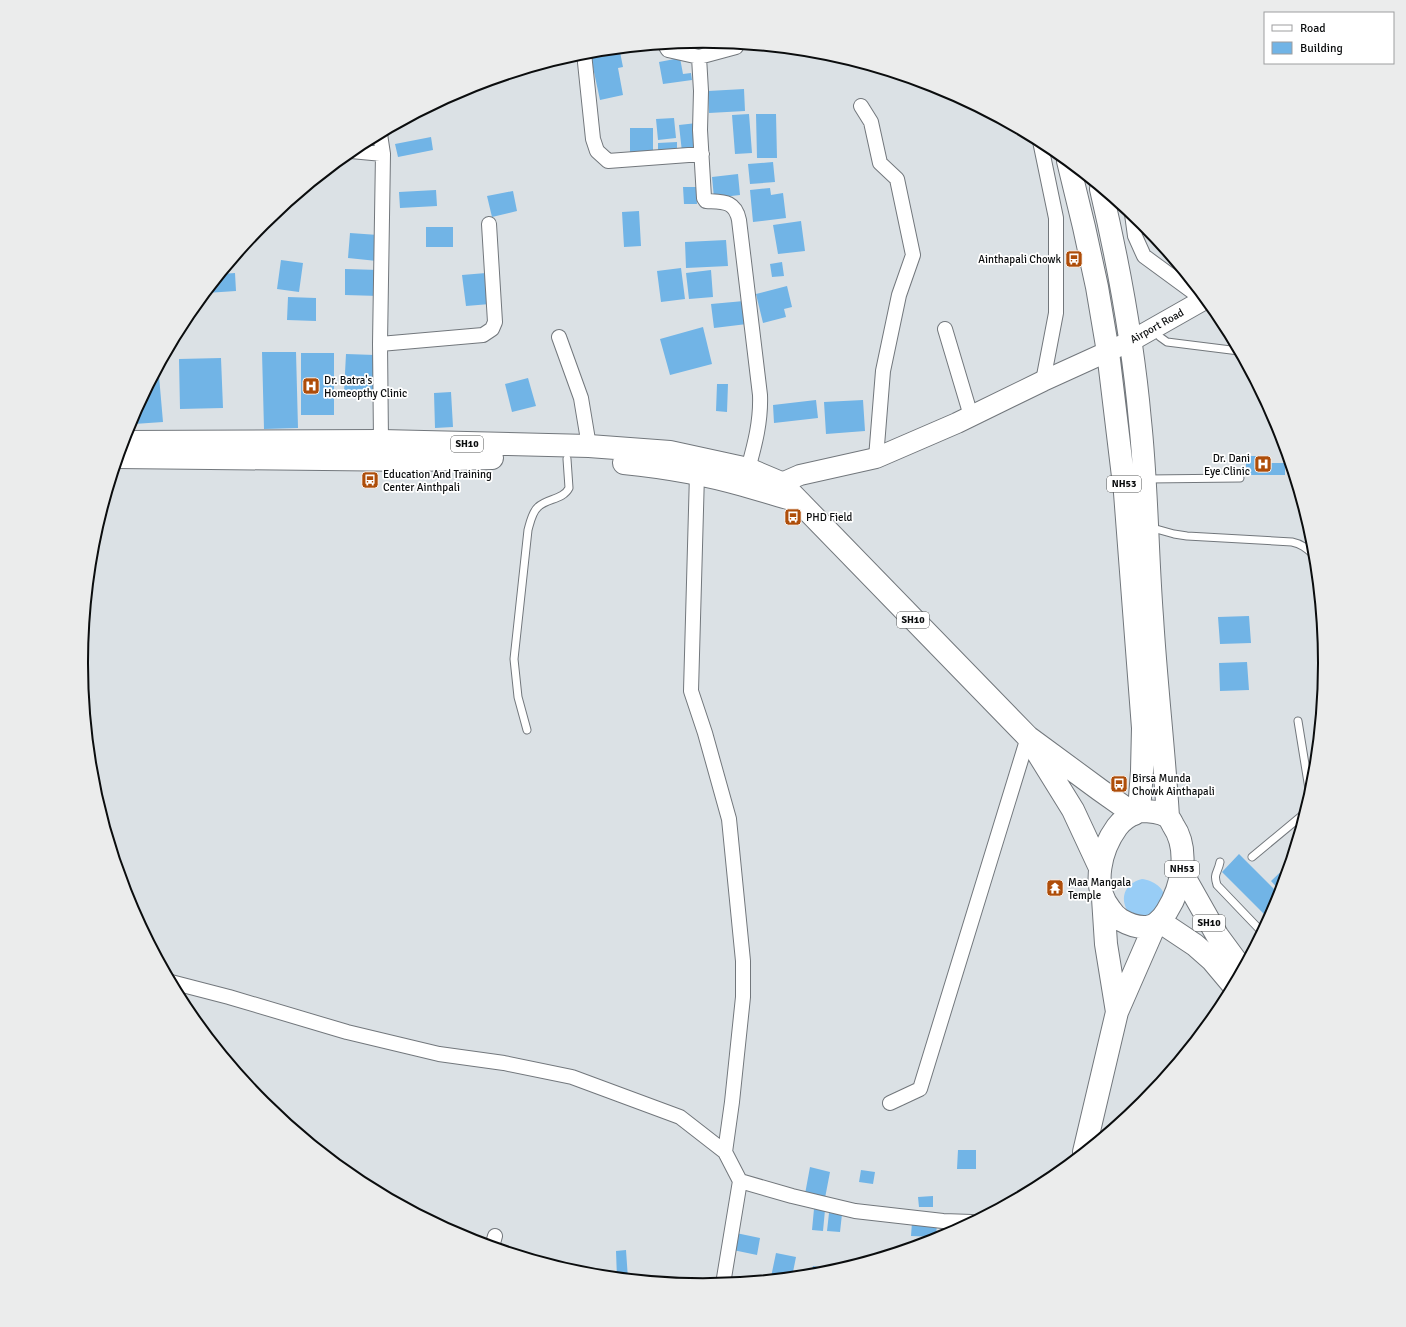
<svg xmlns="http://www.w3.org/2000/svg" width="1406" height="1327" viewBox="0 0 1406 1327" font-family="Signika,sans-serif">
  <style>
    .water { fill: #98cdf6 }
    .building { fill: #71b4e6 }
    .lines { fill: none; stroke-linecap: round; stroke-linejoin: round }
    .service-casing { stroke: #72777c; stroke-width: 9 }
    .minor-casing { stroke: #72777c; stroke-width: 16 }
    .secondary-casing { stroke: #72777c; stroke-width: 22 }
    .primary-casing { stroke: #72777c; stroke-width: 24 }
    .trunk-casing { stroke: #72777c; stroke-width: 24 }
    .service { stroke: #fff; stroke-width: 7 }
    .minor { stroke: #fff; stroke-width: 14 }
    .secondary { stroke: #fff; stroke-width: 20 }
    .primary { stroke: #fff; stroke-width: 22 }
    .trunk { stroke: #fff; stroke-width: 22 }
    .labels { text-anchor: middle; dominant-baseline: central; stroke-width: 3.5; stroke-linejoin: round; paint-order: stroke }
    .shield { fill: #fff; stroke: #545656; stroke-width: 1 }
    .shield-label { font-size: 10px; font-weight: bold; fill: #0b0d0e }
    .poi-label { font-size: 11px; fill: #0b0d0e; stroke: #fff; text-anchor: start }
    .street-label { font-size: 11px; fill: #0b0d0e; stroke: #fff }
    .rim { fill: none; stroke: #0b0d0e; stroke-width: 2 }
  </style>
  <rect width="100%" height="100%" fill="#dbe1e5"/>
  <path class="water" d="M1142,879C1152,880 1167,888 1164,901C1163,906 1158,913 1155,918L1130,915C1119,900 1123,884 1142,879Z"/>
  <path class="building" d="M620,52L623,67L618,68L623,95L600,100L591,58Z
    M680,58L683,74L691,73L692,80L663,84L659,62Z
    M744,89L745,111L709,113L708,91Z
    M749,114L752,153L735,154L732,115Z
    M756,114H776L777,158H757Z
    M674,118L676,138L658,140L656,119Z
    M697,123L700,150L682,152L679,125Z
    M630,128H653V156H630Z
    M431,137L433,150L398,157L395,144Z
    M677,142V153L658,154V143Z
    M773,162L775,182L750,184L748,164Z
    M738,174L740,195L714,198L712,177Z
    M683,187H696L697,204H684Z
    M770,188L771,195L783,193L786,218L753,222L750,190Z
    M436,190L437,206L400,208L399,192Z
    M513,191L517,211L492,217L487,196Z
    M639,211L641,246L624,247L622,212Z
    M801,221L805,251L778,254L773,225Z
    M426,227H453V247H426Z
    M350,233L378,235L377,261L348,258Z
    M726,240L728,266L686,268L685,242Z
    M281,260L303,263L299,292L277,289Z
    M782,262L784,276L772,277L770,264Z
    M681,268L685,299L661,302L657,271Z
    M345,269L379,270V296L345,295Z
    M711,270L713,297L689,299L686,273Z
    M235,273L236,291L206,293L221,274Z
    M486,273L490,304L466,306L462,275Z
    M787,286L792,307L784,309L786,317L763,323L756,294Z
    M288,297L316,298V321L287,320Z
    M744,301L747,324L714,328L711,304Z
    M703,327L712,364L670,375L660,339Z
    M262,352H296L298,428L264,429Z
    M301,353H334V415H301Z
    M346,354L375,355L373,393L344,392Z
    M221,358L223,408L180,409L179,359Z
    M154,376H159L163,422L134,424L133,416Z
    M528,378L536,406L512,412L505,384Z
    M717,384H728L727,412L716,411Z
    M451,392L453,427L435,428L434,393Z
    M816,400L818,418L774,423L773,405Z
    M863,400L865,431L826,434L824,402Z
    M1246,456H1270V463H1285V475H1246Z
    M1249,616L1251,643L1220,644L1218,617Z
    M1247,662L1249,690L1220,691L1219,663Z
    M1239,854L1280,895L1278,902L1269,919L1222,872Z
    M1290,863L1287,874L1281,892L1271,881Z
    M958,1150H976V1169H957Z
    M810,1167L830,1172L825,1198L805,1194Z
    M861,1170L875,1172L873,1184L859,1182Z
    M933,1196V1207H919L918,1197Z
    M814,1209L825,1210L823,1231L812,1230Z
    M829,1213L842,1214L840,1232L827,1231Z
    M912,1222L937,1223L936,1237L911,1236Z
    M736,1233L760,1238L757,1255L733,1250Z
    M626,1250L628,1279L617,1278L616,1251Z
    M776,1253L796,1257L792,1277L779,1278L771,1277Z
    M813,1266L835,1270V1271L824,1274L811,1275Z"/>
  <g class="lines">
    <defs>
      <path id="service" d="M1153,329L1160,337L1167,342L1239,351
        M1148,479L1240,478
        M1149,527L1174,534L1187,536L1292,542C1302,544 1307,549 1315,556
        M1298,721L1310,795
        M527,730L518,697L514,659L528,530C530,523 532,512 538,507C547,498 563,500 569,488L567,459
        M1252,857L1305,813
        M1220,862C1218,873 1213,873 1217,885L1262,932"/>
      <path id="minor" d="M665,45L668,50L699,57
        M736,47L699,57L701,91L700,130L704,198L706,201C722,202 735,200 739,220L760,395C761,421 755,444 748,469
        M584,53L593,139L597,151L608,161L702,154
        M861,106L871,122L880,163L897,179L913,255L899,295L883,371L876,458
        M1040,141L1056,218V313L1043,381
        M351,151L383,154
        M1132,214L1135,236L1144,256L1204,300
        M945,329L971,416
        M559,337L581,398L589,446
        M380,344L483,335L492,329L495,322L489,224
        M380,449L381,441L380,344L383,154L380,134
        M697,474L691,691L705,733L729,819L743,961V997L732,1102L725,1152
        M171,982L229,997L347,1032L439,1054L504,1063L572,1077L680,1117L725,1152L740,1181L792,1196L855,1211L943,1221L972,1222
        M890,1103L920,1089L1028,737
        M492,1247L495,1236
        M723,1284L740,1181"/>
      <path id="secondary" d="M768,489L800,475L876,458L957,423L1043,381L1131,341L1205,299"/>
      <path id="primary" d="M123,442L381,441L589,446L670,452L748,469L781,483L1028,737L1100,790L1134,814
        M118,457L417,460L492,458
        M624,463C664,467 705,474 743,485C758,489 773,494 788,498
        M1034,747L1073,810L1100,868
        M1182,873L1217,935L1242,969
        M1159,921L1195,945L1212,960L1233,985"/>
      <path id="trunk" d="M1068,161L1084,227L1097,287L1108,352L1125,493L1143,728L1142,771L1139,811
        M1101,189C1119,266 1133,342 1140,421C1147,486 1147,552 1152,617C1156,684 1164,750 1168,817
        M1139,811C1148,811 1160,811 1168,817C1170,819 1172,823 1173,825C1190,850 1182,887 1167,911C1162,919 1154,928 1144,927C1135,927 1128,924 1121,920C1116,917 1113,914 1110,909C1091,886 1101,849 1117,827C1122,820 1130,815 1139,811Z
        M1103,898L1106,944L1117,1012
        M1084,1152L1117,1012L1155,925"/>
    </defs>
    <use href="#service" class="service-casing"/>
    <use href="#minor" class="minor-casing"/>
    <use href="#secondary" class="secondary-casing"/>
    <use href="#primary" class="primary-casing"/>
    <use href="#trunk" class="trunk-casing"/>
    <use href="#service" class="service"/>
    <use href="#minor" class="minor"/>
    <use href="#secondary" class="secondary"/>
    <use href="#primary" class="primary"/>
    <use href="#trunk" class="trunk"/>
  </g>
  <defs>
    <symbol id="bus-square" viewBox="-11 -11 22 22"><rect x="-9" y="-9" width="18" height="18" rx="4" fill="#ae4d09" stroke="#fff"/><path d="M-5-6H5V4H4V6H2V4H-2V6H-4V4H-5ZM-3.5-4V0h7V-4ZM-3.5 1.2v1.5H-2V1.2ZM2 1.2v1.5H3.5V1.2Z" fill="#fff"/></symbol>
    <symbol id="hospital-square" viewBox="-11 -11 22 22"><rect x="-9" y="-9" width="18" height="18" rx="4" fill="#ae4d09" stroke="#fff"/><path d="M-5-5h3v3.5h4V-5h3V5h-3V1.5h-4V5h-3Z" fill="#fff"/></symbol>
    <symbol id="temple-square" viewBox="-11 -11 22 22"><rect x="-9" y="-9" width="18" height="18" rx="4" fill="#ae4d09" stroke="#fff"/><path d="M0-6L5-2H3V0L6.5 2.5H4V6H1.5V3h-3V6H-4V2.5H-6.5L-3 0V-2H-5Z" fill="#fff"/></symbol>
  </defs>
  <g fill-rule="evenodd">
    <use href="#bus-square" x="1064" y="249" width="20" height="20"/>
    <use href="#hospital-square" x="301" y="376" width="20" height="20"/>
    <use href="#hospital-square" x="1253" y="454" width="20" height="20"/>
    <use href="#bus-square" x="360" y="470" width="20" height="20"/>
    <use href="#bus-square" x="783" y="507" width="20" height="20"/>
    <use href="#bus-square" x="1109" y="774" width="20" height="20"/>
    <use href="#temple-square" x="1045" y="878" width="20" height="20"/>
  </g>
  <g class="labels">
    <g class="shield">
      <rect x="451" y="436" width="32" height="16" rx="3"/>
      <rect x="1107" y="476" width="34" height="16" rx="3"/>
      <rect x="897" y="612" width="32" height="16" rx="3"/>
      <rect x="1165" y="861" width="34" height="16" rx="3"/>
      <rect x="1193" y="915" width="32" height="16" rx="3"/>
    </g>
    <g class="shield-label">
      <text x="467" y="444">SH10</text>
      <text x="1124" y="484">NH53</text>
      <text x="913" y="620">SH10</text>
      <text x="1182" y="869">NH53</text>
      <text x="1209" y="923">SH10</text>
    </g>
    <g class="poi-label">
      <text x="1061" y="259" text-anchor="end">Ainthapali Chowk</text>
      <text x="324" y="380">Dr. Batra's<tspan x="324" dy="13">Homeopthy Clinic</tspan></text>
      <text x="1250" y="458" text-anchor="end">Dr. Dani<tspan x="1250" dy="13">Eye Clinic</tspan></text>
      <text x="383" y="474">Education And Training<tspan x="383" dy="13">Center Ainthpali</tspan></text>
      <text x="806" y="517">PHD Field</text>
      <text x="1132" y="778">Birsa Munda<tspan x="1132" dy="13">Chowk Ainthapali</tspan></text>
      <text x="1068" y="882">Maa Mangala<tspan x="1068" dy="13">Temple</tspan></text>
    </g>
    <g class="street-label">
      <text transform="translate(1157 326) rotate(-29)">Airport Road</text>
    </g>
  </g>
  <path d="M0 0H1406V1327H0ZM88 663a615 615 0 1 1 1230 0a615 615 0 1 1-1230 0Z" fill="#ebecec" fill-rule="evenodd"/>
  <path class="rim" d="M88 663a615 615 0 1 1 1230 0a615 615 0 1 1-1230 0Z"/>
  <rect x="1264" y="12" width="130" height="52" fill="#ffffff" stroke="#9d9e9f"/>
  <rect x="1272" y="25" width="20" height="6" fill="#ffffff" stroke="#9d9e9f"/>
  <text x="1300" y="32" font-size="12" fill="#0b0d0e">Road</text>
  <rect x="1272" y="42" width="20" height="12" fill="#71b4e6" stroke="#9d9e9f"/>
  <text x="1300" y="52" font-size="12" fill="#0b0d0e">Building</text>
</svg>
